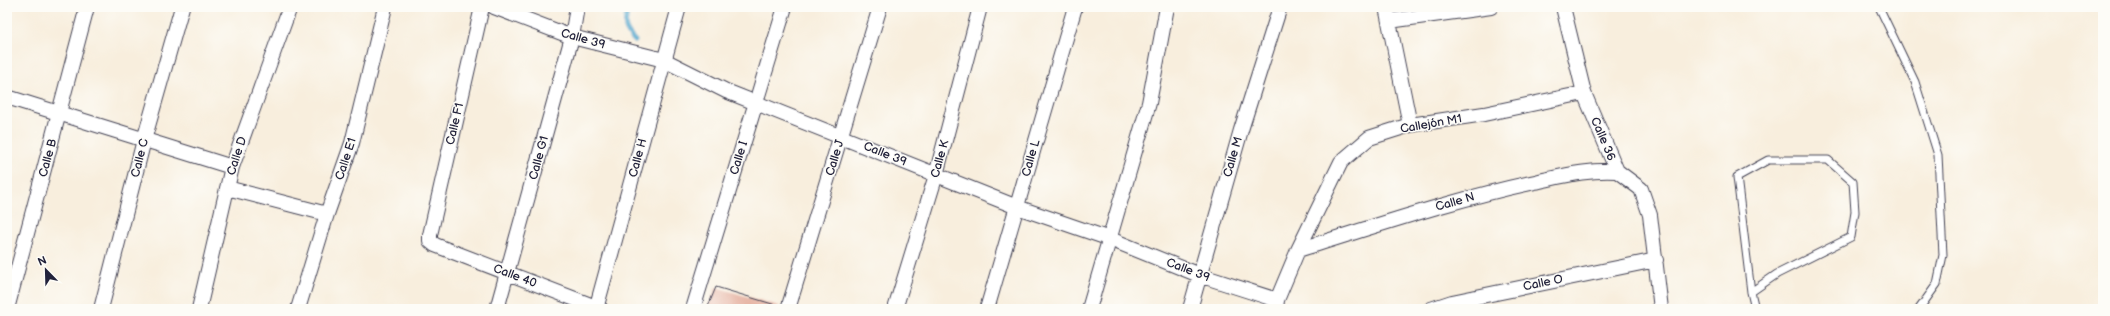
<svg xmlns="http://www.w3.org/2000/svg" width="2110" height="316" viewBox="0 0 2110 316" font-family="'Balsamiq Sans',sans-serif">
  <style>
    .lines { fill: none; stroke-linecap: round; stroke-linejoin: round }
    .stream { stroke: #50a4cb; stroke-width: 5 }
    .building { fill: #e2a795 }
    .service-casing { stroke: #424153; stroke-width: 9 }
    .minor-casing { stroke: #424153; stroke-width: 16 }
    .service { stroke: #fff; stroke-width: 7 }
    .minor { stroke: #fff; stroke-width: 14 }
    .labels { text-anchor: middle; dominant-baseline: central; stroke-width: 3; stroke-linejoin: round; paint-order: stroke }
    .street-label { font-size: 12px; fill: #22223b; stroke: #fdfcf7 }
  </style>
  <rect width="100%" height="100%" fill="#fdfcf7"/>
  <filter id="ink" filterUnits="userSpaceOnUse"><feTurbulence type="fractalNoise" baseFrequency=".025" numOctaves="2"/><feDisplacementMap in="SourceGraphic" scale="8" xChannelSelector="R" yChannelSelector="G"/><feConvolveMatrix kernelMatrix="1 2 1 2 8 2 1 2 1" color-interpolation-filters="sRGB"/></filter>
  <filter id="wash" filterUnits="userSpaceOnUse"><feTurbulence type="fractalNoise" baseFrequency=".012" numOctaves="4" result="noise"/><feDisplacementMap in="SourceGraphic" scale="16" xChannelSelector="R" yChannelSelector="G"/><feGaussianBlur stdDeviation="0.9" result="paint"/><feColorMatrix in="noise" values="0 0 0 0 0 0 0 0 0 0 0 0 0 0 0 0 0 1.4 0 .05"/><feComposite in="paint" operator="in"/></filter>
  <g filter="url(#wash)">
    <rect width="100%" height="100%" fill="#f8eedd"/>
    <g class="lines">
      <path class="stream" d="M628,7C625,24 622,28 635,41"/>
    </g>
    <g id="blocks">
      <path class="building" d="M716,287L779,306V309H707Z"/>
    </g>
  </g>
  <g filter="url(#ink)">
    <use href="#blocks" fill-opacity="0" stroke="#424153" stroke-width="1"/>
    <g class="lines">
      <defs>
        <path id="service" d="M1879,7L1915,82L1938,155L1943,255L1937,284L1919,309
          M1751,292L1777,274L1851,237L1855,212L1853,182L1828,160H1768L1737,177L1751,292L1755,309"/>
        <path id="minor" d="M482,7L430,235V241L435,245L601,309
          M494,7L572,37L664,60L726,91L1017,207L1110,239L1199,275L1277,300
          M1386,7L1410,125
          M1563,7L1584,93L1617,171L1641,189L1650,215L1661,309
          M1389,21L1491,7
          M7,97L232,167
          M227,188L327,214
          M1298,250C1376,226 1455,199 1535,182C1563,176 1588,169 1617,171
          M7,309L87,7
          M101,309L144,140L182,7
          M199,309L232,167L290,7
          M298,309L327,214L352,143L385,7
          M497,309L572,37L577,7
          M596,309L679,7
          M693,309L785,7
          M788,309L880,7
          M895,309L936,175L980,7
          M987,309L1075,7
          M1089,309L1149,103L1167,7
          M1190,309L1241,130L1280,7
          M1276,309L1277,300L1298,250L1341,162L1369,138L1410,125L1484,114L1584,93
          M1431,309L1452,302L1656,260"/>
      </defs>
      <use href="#service" class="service-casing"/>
      <use href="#minor" class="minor-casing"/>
      <use href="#service" class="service"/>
      <use href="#minor" class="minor"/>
    </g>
  </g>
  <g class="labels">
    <g class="street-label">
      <text transform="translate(583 39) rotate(16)">Calle 39</text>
      <text transform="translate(455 124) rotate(-77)">Calle F1</text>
      <text transform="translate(1431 124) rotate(-10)">Callejón M1</text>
      <text transform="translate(1603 139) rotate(67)">Calle 36</text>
      <text transform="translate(885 154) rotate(22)">Calle 39</text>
      <text transform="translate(237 156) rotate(-72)">Calle D</text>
      <text transform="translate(1233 157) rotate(-74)">Calle M</text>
      <text transform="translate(48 158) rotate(-75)">Calle B</text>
      <text transform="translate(140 158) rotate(-76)">Calle C</text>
      <text transform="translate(539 158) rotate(-75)">Calle G1</text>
      <text transform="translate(638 158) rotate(-75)">Calle H</text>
      <text transform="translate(739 158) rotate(-73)">Calle I</text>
      <text transform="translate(835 158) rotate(-73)">Calle J</text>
      <text transform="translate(1031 158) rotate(-74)">Calle L</text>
      <text transform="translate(346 159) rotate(-72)">Calle E1</text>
      <text transform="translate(940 159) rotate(-75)">Calle K</text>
      <text transform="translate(1455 202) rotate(-16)">Calle N</text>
      <text transform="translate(1188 270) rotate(21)">Calle 39</text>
      <text transform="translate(515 276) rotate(21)">Calle 40</text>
      <text transform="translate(1543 283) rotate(-12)">Calle O</text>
    </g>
  </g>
  <rect width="2110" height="316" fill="none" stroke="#fdfcf7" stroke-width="24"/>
  <g transform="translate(46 270) rotate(337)" stroke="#fdfcf7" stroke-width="3" paint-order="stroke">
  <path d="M0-3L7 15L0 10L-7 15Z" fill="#22223b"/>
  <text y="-6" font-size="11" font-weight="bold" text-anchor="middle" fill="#22223b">N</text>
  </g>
</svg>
